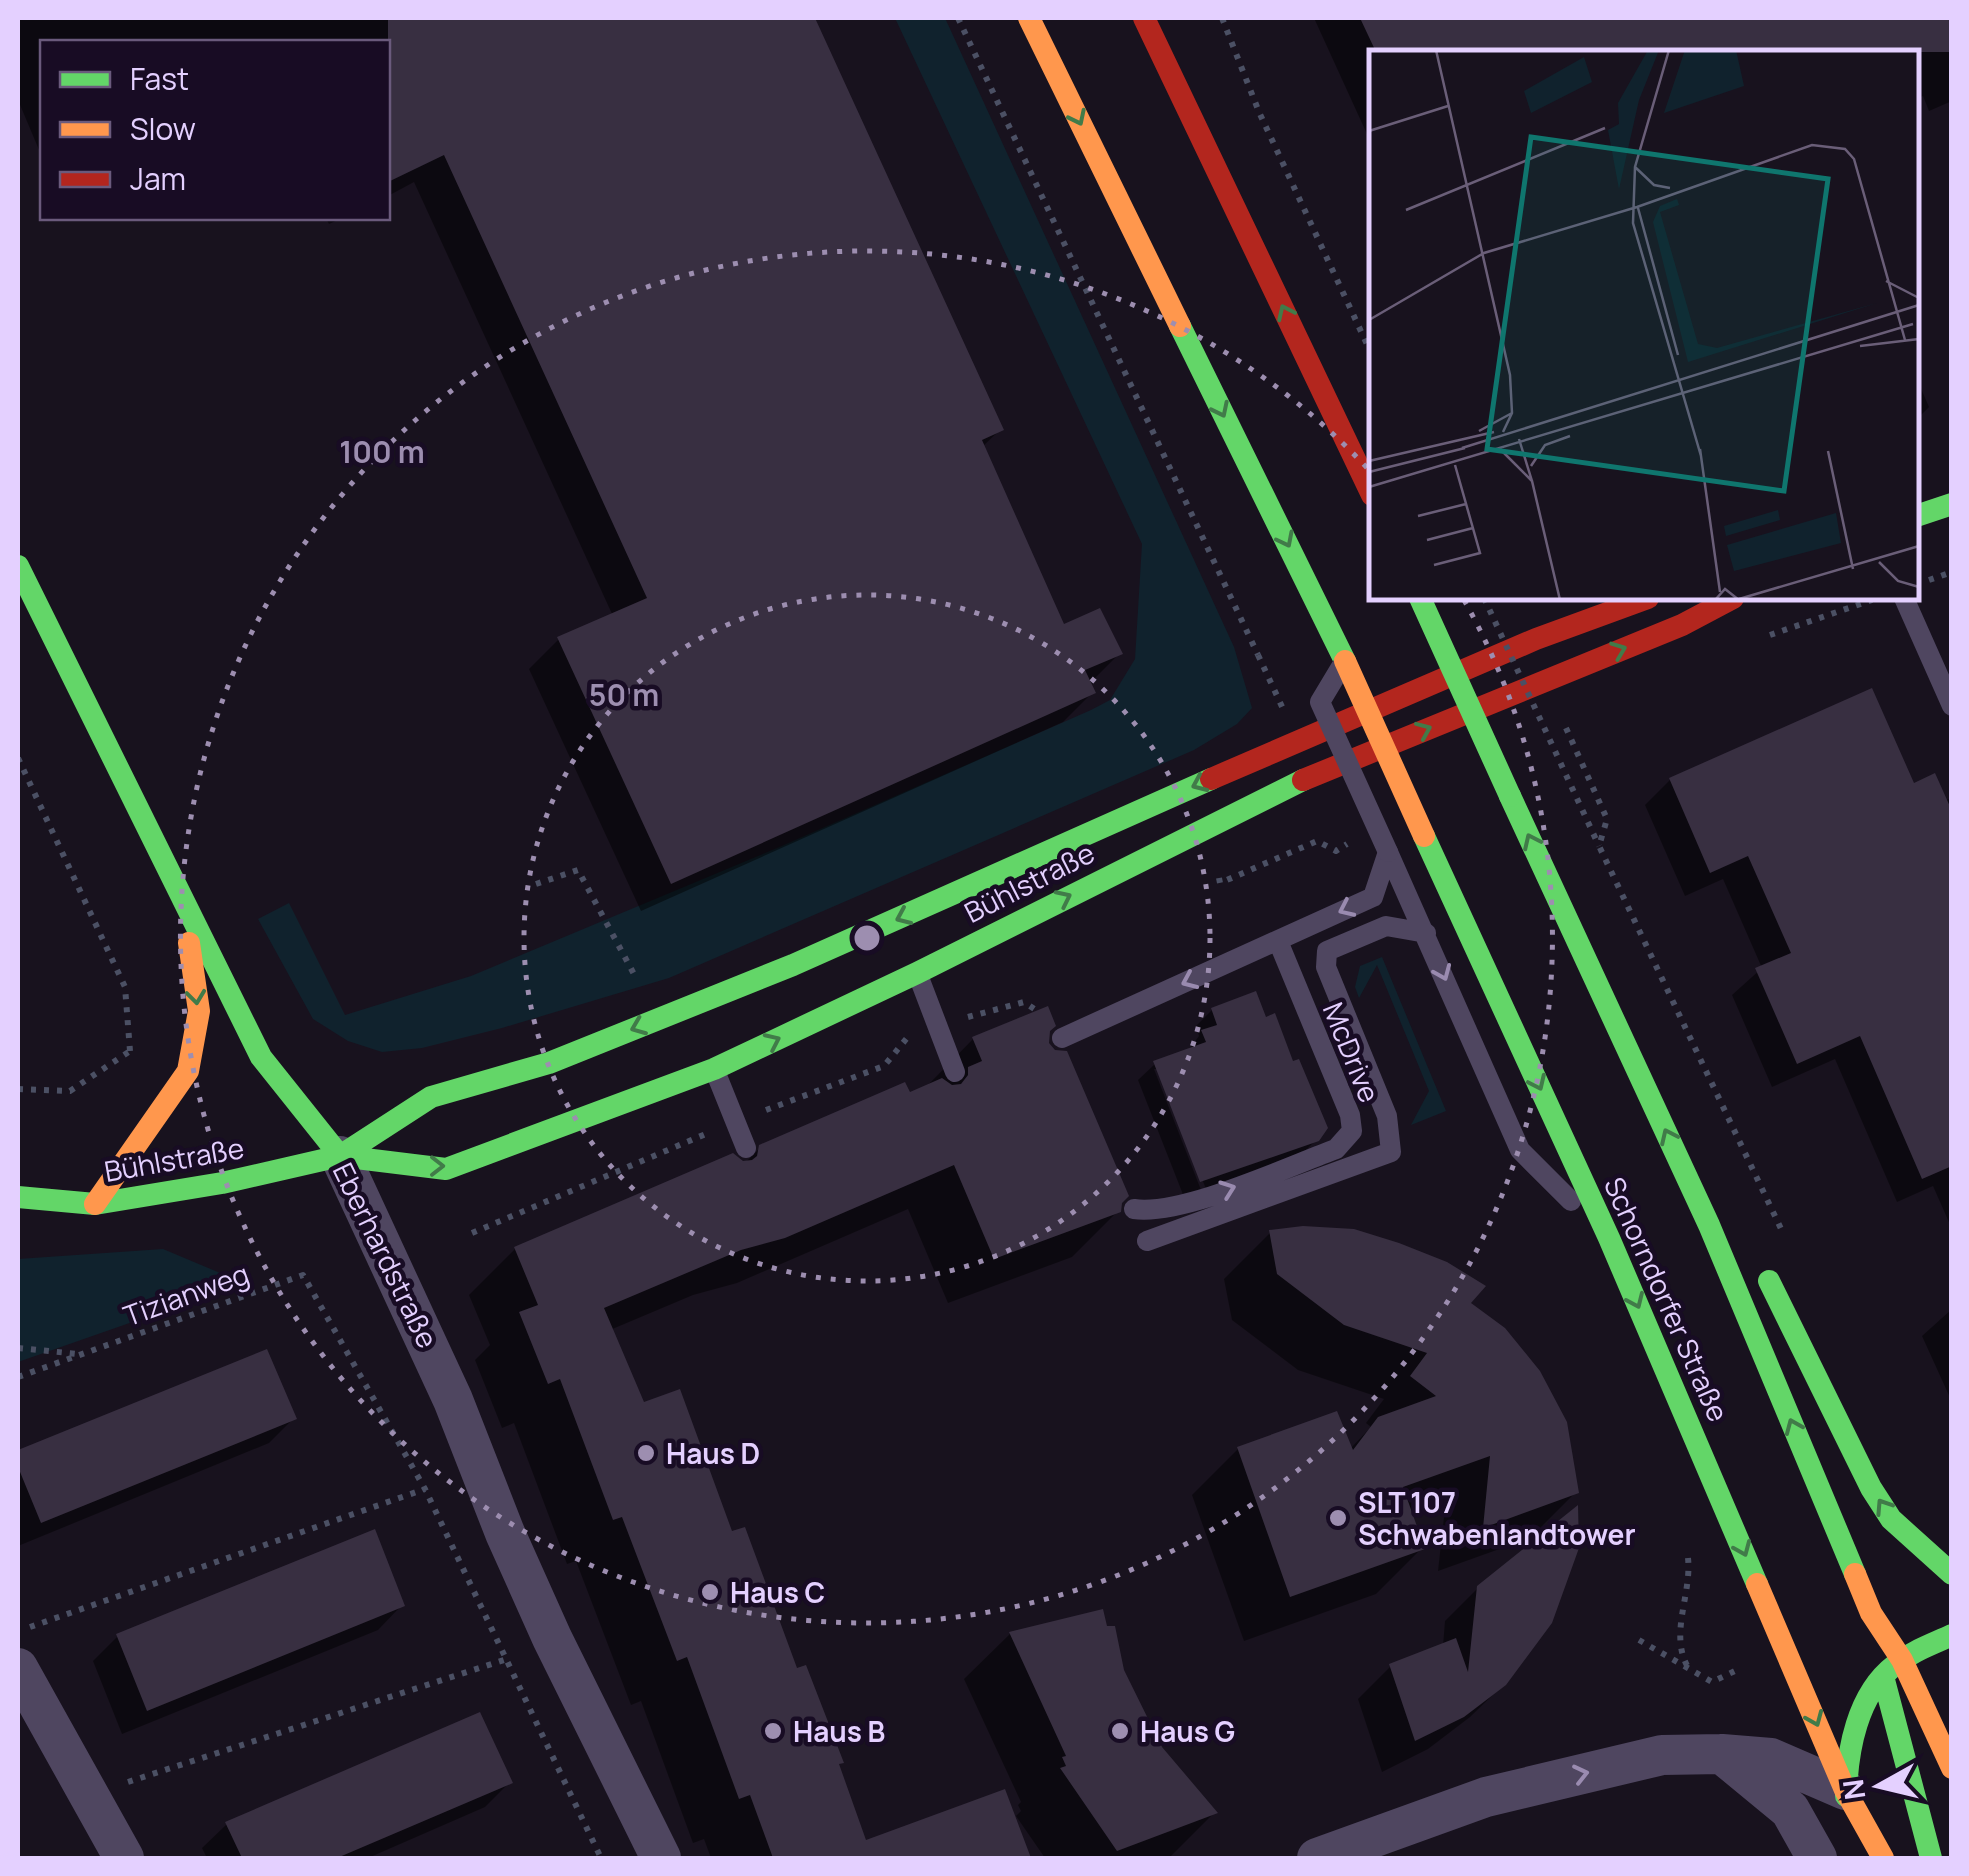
<svg xmlns="http://www.w3.org/2000/svg" width="1969" height="1876" viewBox="0 0 1969 1876" font-family="Manrope,sans-serif">
  <style>
    .green { fill: #10222d }
    .shadow { fill: #0007 }
    .building { fill: #382f41 }
    .lines { fill: none; stroke-linecap: round; stroke-linejoin: round }
    .path { stroke: #4b5064; stroke-width: 6; stroke-dasharray: 5 8; stroke-linecap: butt }
    .lane { stroke: #4f4660; stroke-width: 20 }
    .street { stroke: #4f4660; stroke-width: 40 }
    .fast { stroke: #63d668; stroke-width: 22 }
    .slow { stroke: #ff974d; stroke-width: 22 }
    .jam { stroke: #b3261e; stroke-width: 22 }
    .path-bridge { stroke: #4b5064; stroke-width: 6; stroke-dasharray: 5 8; stroke-linecap: butt }
    .lane-bridge { stroke: #4f4660; stroke-width: 20 }
    .fast-bridge { stroke: #63d668; stroke-width: 22 }
    .slow-bridge { stroke: #ff974d; stroke-width: 22 }
    .oneway { stroke: #417b49 }
    .oneway2 { stroke: #9a8bb0 }
    .ring { fill: none; stroke: #9d8eb0; stroke-width: 5; stroke-dasharray: 5 10 }
    .poi-dot { fill: #9d8eb0; stroke: #180c24; stroke-width: 4 }
    .labels { text-anchor: middle; dominant-baseline: central; stroke-width: 9; stroke-linejoin: round; paint-order: stroke }
    .street-label { font-size: 28px; fill: #e4d0ff; stroke: #180c24 }
    .poi-label { font-size: 28px; font-weight: bold; fill: #e4d0ff; stroke: #180c24; text-anchor: start }
    .inset-road { fill: none; stroke: #6a5e78; stroke-width: 2.5 }
    .view { fill: #0f766e; fill-opacity: 0.15; stroke: #0f766e; stroke-width: 5 }
    .inset-edge { fill: none; stroke: #e4d0ff; stroke-width: 5 }
    .centre { fill: #9d8eb0; stroke: #180c24; stroke-width: 5 }
    .ring-label { font-size: 30px; text-anchor: middle; font-weight: bold; fill: #9d8eb0; stroke: #180c24; stroke-width: 9; stroke-linejoin: round; paint-order: stroke }
  </style>
  <rect width="100%" height="100%" fill="#18121e"/>
  <path class="green" d="M895,18H945L1234,647L1252,708L1237,724L1194,750L669,978L502,1028L422,1048L382,1052L348,1041L313,1019L258,919L289,903L345,1015L471,976L777,848L1091,710L1110,700L1135,659L1142,544Z
    M1382,957L1446,1111L1411,1125L1429,1091L1377,965L1359,998L1355,987L1360,966Z
    M163,1249L244,1283L18,1362V1259Z"/>
  <path class="shadow" d="M18,18H812L1001,429L982,447L1063,627L1120,653L1091,682L1093,692L1063,722L641,911L529,669L558,640L613,616L414,182L388,196V42H42V157L18,100Z
    M1314,18H1952V101L1929,111L1923,96L1916,99V52H1372V145Z
    M326,218H342L329,224Z
    M1916,377L1929,407L1916,420Z
    M1871,691L1913,786L1944,801L1952,798V1229L1933,1186L1897,1202L1835,1059L1772,1087L1732,995L1762,968L1723,879L1685,896L1645,805L1670,780Z
    M1212,1010L1317,1139L1299,1157L1206,1189L1159,1069H1154L1201,1190L1184,1197L1138,1080L1155,1064L1188,1051L1199,1036L1196,1026Z
    M1048,1030L1047,1044L1119,1203L1118,1211L1072,1257L948,1303L908,1209L737,1283L693,1295L610,1330L642,1405L731,1534L836,1766L864,1843L1004,1792L1028,1858H711L704,1839L693,1843L641,1701L631,1705L576,1561L567,1564L514,1423L502,1428L475,1360L490,1345L469,1295L515,1249L743,1165L761,1147L908,1095L928,1085L973,1039Z
    M1270,1233L1467,1304L1576,1492L1530,1538L1438,1571L1446,1499L1409,1512L1422,1548L1376,1594L1244,1641L1192,1495L1238,1449H1350L1371,1427L1366,1423L1384,1399L1298,1370L1232,1320L1224,1279Z
    M1952,1309V1402L1922,1336Z
    M266,1353L294,1418L269,1443L18,1546V1453Z
    M1478,1588L1504,1684L1470,1717L1428,1749L1382,1772L1358,1699L1391,1666L1443,1646L1445,1621Z
    M402,1605L378,1630L122,1734L93,1661L118,1636Z
    M1101,1612L1121,1671L1160,1748L1214,1813L1169,1858H1045L1016,1816L1021,1811L1018,1805L1021,1802L964,1679L1010,1634Z
    M510,1782L485,1807L368,1858H207L202,1848L227,1824Z"/>
  <path class="building" d="M388,18H815L1004,430L982,440L1064,624L1100,608L1123,654L1085,670L1096,693L671,884L557,637L647,598L444,155L388,182Z
    M1360,18H1952V52H1376Z
    M1872,688L1914,783L1935,773L1952,811V1166L1922,1179L1860,1036L1797,1064L1755,968L1791,953L1748,856L1710,873L1669,778Z
    M1256,991L1266,1017L1275,1013L1293,1061L1299,1059L1328,1128L1319,1141L1200,1182L1153,1061L1206,1042L1201,1030L1217,1025L1211,1008Z
    M1048,1006L1056,1026L1050,1031L1049,1043L1055,1050L1067,1051L1129,1196L1122,1203L1121,1212L994,1259L954,1165L785,1238L741,1250L604,1308L644,1402L680,1389L732,1531L745,1527L797,1668L806,1665L844,1763L839,1764L866,1840L1005,1789L1031,1858H773L750,1795L739,1799L687,1657L677,1661L622,1517L613,1520L560,1379L548,1384L519,1312L538,1305L514,1247L733,1153L743,1161L752,1160L757,1156L759,1145L905,1082L910,1092L942,1078L952,1085L961,1084L968,1075V1067L982,1061L972,1037Z
    M1303,1226L1354,1229L1399,1243L1447,1262L1486,1286L1471,1303L1505,1328L1540,1371L1567,1422L1579,1493L1483,1528L1490,1456L1403,1487L1425,1549L1290,1597L1237,1447L1337,1411L1353,1450L1378,1417L1436,1396L1410,1376L1427,1353L1344,1325L1277,1274L1269,1230Z
    M267,1349L297,1419L41,1523L18,1467V1450Z
    M1578,1505L1579,1548L1552,1623L1506,1685L1464,1717L1415,1741L1389,1664L1456,1638L1468,1672L1477,1586Z
    M375,1529L405,1606L147,1711L116,1634Z
    M1103,1609L1107,1626H1115L1124,1670L1162,1747L1218,1813L1117,1851L1060,1768L1066,1766L1062,1757L1066,1756L1009,1632Z
    M480,1712L513,1783L337,1858H242L225,1822Z"/>
  <g class="lines">
    <path class="path" d="M958,18L1258,655
      M1222,18L1259,112L1372,355
      M1929,580L1952,572
      M1770,635L1872,600
      M1566,728L1607,819L1599,846L1783,1233
      M18,758L125,987L130,1051
      M1219,878L1220,883L1317,841L1336,851L1347,844
      M536,884L578,870L635,976
      M968,1017L1024,1002L1036,1010
      M18,1089L70,1091L130,1051
      M766,1110L884,1066L907,1038
      M472,1233L708,1133
      M18,1348L78,1354
      M18,1377L303,1275L425,1489L601,1858
      M1688,1558C1692,1595 1668,1635 1689,1669
      M30,1627L425,1489
      M1639,1640L1712,1682L1739,1669
      M128,1782L507,1659"/>
    <path class="lane" d="M1904,598L1952,706
      M1388,852L1520,1150L1571,1201
      M918,975L955,1072
      M1062,1038L1373,897L1388,852
      M715,1071L746,1148
      M1134,1209C1182,1216 1287,1167 1336,1149L1352,1131L1350,1115L1278,941
      M1147,1241L1391,1152L1387,1116L1326,967L1327,951L1386,926L1426,933"/>
    <path class="street" d="M340,1156L453,1400L505,1533L552,1638L661,1858
      M18,1668L124,1858
      M1722,1754L1790,1810L1817,1858
      M1317,1858L1486,1797L1662,1755L1722,1754L1771,1758L1845,1790"/>
    <path class="fast" d="M1180,326L1345,661
      M1916,516L1952,504
      M18,566L261,1057L340,1156
      M1510,796L1709,1225L1855,1574
      M1424,836L1609,1238L1757,1584
      M340,1156L431,1097L549,1063L793,965L1211,779
      M18,1197L95,1204L222,1183L340,1156L446,1169L714,1069L917,973L1303,780
      M1769,1281L1871,1488L1891,1519L1952,1574
      M1884,1680L1931,1858
      M1846,1796C1847,1751 1857,1694 1895,1665C1912,1651 1933,1644 1952,1635"/>
    <path class="slow" d="M1029,18L1180,326
      M95,1204L188,1071L199,1011L189,943
      M1855,1574L1871,1613L1902,1660L1952,1768
      M1757,1584L1845,1790L1883,1858"/>
    <path class="jam" d="M1144,18L1372,495
      M1211,779L1536,639L1648,598
      M1303,780L1682,625L1733,598"/>
    <path class="path-bridge" d="M1484,598L1599,846
      M1258,655L1285,713"/>
    <path class="lane-bridge" d="M1341,667L1320,702L1388,852"/>
    <path class="fast-bridge" d="M1420,598L1510,796"/>
    <path class="slow-bridge" d="M1345,661L1424,836"/>
  </g>
  <defs><path id="oneway-chevron" d="M-2-3.5L2.5 0L-2 3.5" fill="none" stroke-width="1.6" stroke-linecap="round" stroke-linejoin="round" transform="scale(2.5)"/></defs>
  <g class="oneway">
    <use href="#oneway-chevron" transform="translate(1078 118) rotate(64)"/>
    <use href="#oneway-chevron" transform="translate(1285 312) rotate(-115)"/>
    <use href="#oneway-chevron" transform="translate(1221 410) rotate(64)"/>
    <use href="#oneway-chevron" transform="translate(1286 540) rotate(63)"/>
    <use href="#oneway-chevron" transform="translate(1619 650) rotate(-21)"/>
    <use href="#oneway-chevron" transform="translate(1424 730) rotate(-23)"/>
    <use href="#oneway-chevron" transform="translate(1199 784) rotate(156)"/>
    <use href="#oneway-chevron" transform="translate(1531 841) rotate(-115)"/>
    <use href="#oneway-chevron" transform="translate(1064 898) rotate(-26)"/>
    <use href="#oneway-chevron" transform="translate(903 917) rotate(156)"/>
    <use href="#oneway-chevron" transform="translate(196 997) rotate(83)"/>
    <use href="#oneway-chevron" transform="translate(638 1027) rotate(158)"/>
    <use href="#oneway-chevron" transform="translate(773 1041) rotate(-25)"/>
    <use href="#oneway-chevron" transform="translate(1538 1083) rotate(65)"/>
    <use href="#oneway-chevron" transform="translate(1668 1136) rotate(-115)"/>
    <use href="#oneway-chevron" transform="translate(437 1166)"/>
    <use href="#oneway-chevron" transform="translate(1636 1301) rotate(66)"/>
    <use href="#oneway-chevron" transform="translate(1793 1426) rotate(-113)"/>
    <use href="#oneway-chevron" transform="translate(1883 1506) rotate(-123)"/>
    <use href="#oneway-chevron" transform="translate(1743 1549) rotate(67)"/>
    <use href="#oneway-chevron" transform="translate(1815 1719) rotate(67)"/>
  </g>
  <g class="oneway2">
    <use href="#oneway-chevron" transform="translate(1346 909) rotate(155)"/>
    <use href="#oneway-chevron" transform="translate(1443 973) rotate(67)"/>
    <use href="#oneway-chevron" transform="translate(1189 981) rotate(156)"/>
    <use href="#oneway-chevron" transform="translate(1228 1189) rotate(-20)"/>
    <use href="#oneway-chevron" transform="translate(1581 1774) rotate(-13)"/>
  </g>
  <g class="ring">
    <circle cx="867" cy="938" r="343"/>
    <path d="M1464 600A686 686 0 1 1 1369 470"/>
  </g>
  <g class="poi-dot">
    <circle cx="646" cy="1453" r="10"/>
    <circle cx="1338" cy="1518" r="10"/>
    <circle cx="710" cy="1592" r="10"/>
    <circle cx="773" cy="1731" r="10"/>
    <circle cx="1120" cy="1731" r="10"/>
  </g>
  <g class="labels">
    <g class="street-label">
      <text transform="translate(1029 882) rotate(-27)">Bühlstraße</text>
      <text transform="translate(1352 1052) rotate(68)">McDrive</text>
      <text transform="translate(174 1159) rotate(-10)">Bühlstraße</text>
      <text transform="translate(386 1255) rotate(64)">Eberhardstraße</text>
      <text transform="translate(186 1294) rotate(-20)">Tizianweg</text>
      <text transform="translate(1667 1299) rotate(66)">Schorndorfer Straße</text>
    </g>
    <g class="poi-label">
      <text x="666" y="1453">Haus D</text>
      <text x="1358" y="1502">SLT 107<tspan x="1358" dy="32">Schwabenlandtower</tspan></text>
      <text x="730" y="1592">Haus C</text>
      <text x="793" y="1731">Haus B</text>
      <text x="1140" y="1731">Haus G</text>
    </g>
  </g>
  <g transform="translate(1369 50)">
    <rect width="550" height="550" fill="#18121e"/>
    <path d="M279,0H290L270,50L250,139L239,80L250,74L249,53ZM316,0H367L375,36L295,63ZM215,7L223,32L162,63L155,41ZM308,149L310,155L291,162L329,294L348,298L508,253L319,312L284,172L291,156ZM409,460L411,470L357,486L355,476ZM467,463L472,493L365,521L358,495Z" fill="#10222d"/>
    <path class="inset-road" d="M67,0L141,325L143,363L134,382M300,0L266,117L264,173L332,406M0,81L79,56M266,117L285,135L301,138M268,157L443,95L476,99L485,109L536,290M269,158L309,305M37,160L236,78M517,231L550,248M0,270L115,203L268,157M491,296L550,289M110,381L143,363M150,389L163,431M93,398L550,255M131,399L163,431L191,550M331,399L351,542M459,401L484,519M0,411L125,382M162,416L176,395L201,386M0,422L96,398M0,437L544,274M49,466L97,454M58,490L104,478M510,512L529,531L550,537M65,515L111,503L86,415M370,549L550,496M346,550L356,539L370,550"/>
    <path class="view" d="M162,87L459,129L415,441L118,399Z"/>
    <rect width="550" height="550" class="inset-edge"/>
  </g>
  <circle cx="867" cy="938" r="15" class="centre"/>
  <g class="ring-label">
    <text x="382" y="463">100 m</text>
    <text x="624" y="706">50 m</text>
  </g>
  <rect width="1969" height="1876" fill="none" stroke="#e4d0ff" stroke-width="40"/>
  <rect x="40" y="40" width="350" height="180" fill="#180c24" stroke="#6a5a7c" stroke-width="2.5"/>
  <rect x="60" y="72" width="50" height="15" fill="#63d668" stroke="#6a5a7c" stroke-width="2.5"/>
  <text x="130" y="90" font-size="30" fill="#e4d0ff">Fast</text>
  <rect x="60" y="122" width="50" height="15" fill="#ff974d" stroke="#6a5a7c" stroke-width="2.5"/>
  <text x="130" y="140" font-size="30" fill="#e4d0ff">Slow</text>
  <rect x="60" y="172" width="50" height="15" fill="#b3261e" stroke="#6a5a7c" stroke-width="2.5"/>
  <text x="130" y="190" font-size="30" fill="#e4d0ff">Jam</text>
  <g transform="translate(1879 1786) rotate(262)" stroke="#180c24" stroke-width="8" paint-order="stroke">
  <path d="M0-8L18 38L0 25L-18 38Z" fill="#e4d0ff"/>
  <text y="-15" font-size="28" font-weight="bold" text-anchor="middle" fill="#e4d0ff">N</text>
  </g>
</svg>
